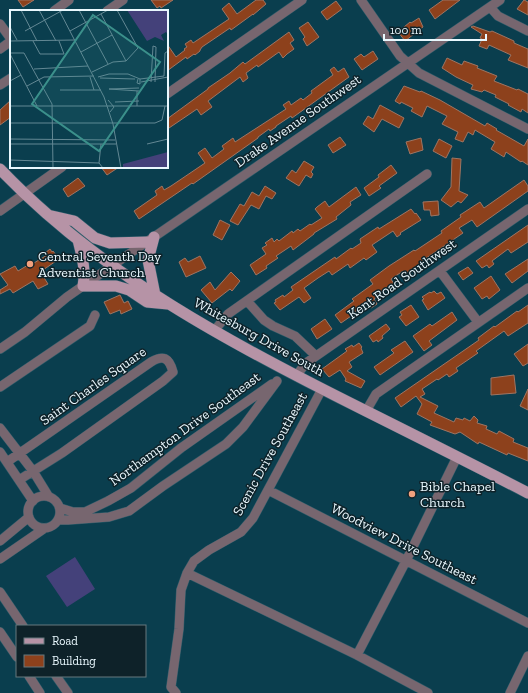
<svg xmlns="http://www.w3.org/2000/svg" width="528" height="693" viewBox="0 0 528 693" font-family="'Zilla Slab',serif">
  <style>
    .green { fill: #44417a }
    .building { fill: #8d411c; stroke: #9e7563 }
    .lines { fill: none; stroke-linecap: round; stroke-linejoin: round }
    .minor-casing { stroke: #2e5c6a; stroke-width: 10 }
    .major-casing { stroke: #2e5c6a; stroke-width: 12 }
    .minor { stroke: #77666f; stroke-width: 9 }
    .major { stroke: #b693a6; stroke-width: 11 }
    .poi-dot { fill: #f1a17e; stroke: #0e2229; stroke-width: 1.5 }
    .labels { text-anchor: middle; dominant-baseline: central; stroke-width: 3; stroke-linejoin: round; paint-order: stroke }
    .street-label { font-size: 14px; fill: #e9f8fe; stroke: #0e2229 }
    .poi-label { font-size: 14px; fill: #e9f8fe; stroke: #0e2229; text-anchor: start }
    .inset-road { fill: none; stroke: #638894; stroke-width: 1 }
    .view { fill: #3b908b; fill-opacity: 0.15; stroke: #3b908b; stroke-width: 2 }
    .inset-edge { fill: none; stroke: #e9f8fe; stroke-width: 2 }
  </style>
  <rect width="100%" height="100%" fill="#0a3e4e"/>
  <path class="green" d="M75,557L95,589L67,607L46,576Z"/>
  <path class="building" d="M18,0H34L23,7Z
    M151,0H173L161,8L160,6L157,8Z
    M256,0H263L266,4L253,15V14L231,30L230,28L202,47L200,50V51L195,55L194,54L187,59L186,57L167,71V44L176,57L185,50L184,49L187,47L185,44L191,40L193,43L229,19L222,9L229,3L237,14Z
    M443,0H460L435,19L429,10Z
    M524,0L528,2V15L517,9Z
    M336,1L342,9L327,20L321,12Z
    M419,18L423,27L405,41L398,32L410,22L411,23Z
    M308,22L319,37L307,46L303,39L305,37L299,28Z
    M473,26L490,32L492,31L514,41V43L528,49V68L508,60L511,55L489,45L487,49L479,46L482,39L480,38L482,34L471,27Z
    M289,32L294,40L290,43L294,49L287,54L283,58L279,52L258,67L257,65L246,73L248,78L243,82L240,77L208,101L212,107L201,115L197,109L169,128L167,125V119L208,89V88L230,73L243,62L245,64Z
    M373,51L378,59L362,70L354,59L361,54L364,57Z
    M447,58L462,65L464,61L478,66L477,68L497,76L494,81L517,90L518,89L528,94V113L522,109L521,112L508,105L509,104L495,97L496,95L484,90L482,92L471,89L473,85L456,77L442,68Z
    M334,67L338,72L344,68L349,77L292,118L291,116L276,126V127L270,131L269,129L258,137V138L193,184L192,183L139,219L134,211L157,195L155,191L162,186L164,190L171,186L205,163L198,153L205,148L212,158L224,149L222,146L233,138L235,142L286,109L283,105L289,101L291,105L301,98L303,100L312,93L311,91L333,75L330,70Z
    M404,86L420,92L421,91L440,100L485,126L487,123L497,129L496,130L524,146L528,139V165L522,161L521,162L506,152L504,157L491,149L495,142L475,130L473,135L468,132L463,142L455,139L458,132L442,124L447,116L427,106L422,117L411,111L413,108L401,102L400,104L395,101Z
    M11,100V117L0,125V110Z
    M380,105L404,118L399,128L382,119L374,132L363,124L368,116L373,119Z
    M340,137L346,145L333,153L328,145Z
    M421,138L423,150L410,154L406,142Z
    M439,139L452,146L446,158L433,151Z
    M452,158L461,159L459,191L468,195L461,203L458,201L451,207L441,200L451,187Z
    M304,161L314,167L311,172L313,174L311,178L306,175L299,186L286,178L292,170L296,173Z
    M391,165L397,173L379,186L381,188L369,196L364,188L379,177L378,175Z
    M101,167H119L107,175Z
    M78,178L85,186L68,197L63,189Z
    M524,180L528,186V191L477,227L472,220L459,228L463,233L422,261L423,262L405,274L403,271L391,279L394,284L374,299L377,304L371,308L368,303L353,313L354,314L341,323L335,315L354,301L352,299L373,284L370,280L389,266L414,250L415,251L442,233L441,231L461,217L460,215L480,202L484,208Z
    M265,186L276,193L272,199L266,196L259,209L251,205L238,225L230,221L240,204L244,206L252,192L259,196Z
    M356,187L361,195L350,202L351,205L336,217L337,219L314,233V234L293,250L291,246L276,256L278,258L266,266L267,268L256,275L250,265L266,254L262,248L267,245L265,243L272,238L274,242L277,239L279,241L292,231L293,233L298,229L300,231L310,224L311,225L322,218L315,209L317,207L325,201L329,207Z
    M438,201L439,215L431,216L430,210H424L423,202Z
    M411,209L415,214L416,213L421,220L400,233L401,234L397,237L393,231L372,245L377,252L366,260L364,258L350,268L348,264L332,275L329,271L318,278L304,288L311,298L304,303L299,297L280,310L274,303L276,302L275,300L283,295L284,297L293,290L291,287L335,257L336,259L351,248L352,249L361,243L360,239L378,227L379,229Z
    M220,220L230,225L222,240L213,235Z
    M528,225V242L511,253L508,249L492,261L494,264L489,268L487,265L482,268L476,261Z
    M50,249L52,252L53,251L59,259L43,270L46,275L43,276L48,284L38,289L33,281L13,293L10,289L0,294V290L8,285L0,274L15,266L18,271L33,262L34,263L47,255L45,253Z
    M200,256L206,268L186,277L179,262L185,258L188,262Z
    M528,259V271L512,283L505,274Z
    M468,267L473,273L463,280L458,273Z
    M231,272L240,281L232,291L230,289L212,303L201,290L210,282L215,290Z
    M491,276L500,290L489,299L487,296L482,299L474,288Z
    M434,291L437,294L441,292L445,298L428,310L422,300L424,299L422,297L430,292L431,293Z
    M120,295L124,303L128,301L132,309L121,314L120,310L110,314L104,302Z
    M411,305L419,317L406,326L399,317L402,315L400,312Z
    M528,305V323L508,336L504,331L476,351L478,353L456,368L458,371L449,377L447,374L438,380L437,379L422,389L425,394L420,397L438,406L434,413L454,422L456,418L463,420L464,418L470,421L474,416L478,420L477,423L487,426L486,429L497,434L499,431L514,439L513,442L528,448V461L508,453L507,455L479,442L478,444L460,432L455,434L430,425L432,422L417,414L422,404L416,396L401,407L395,398L479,340L478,338L494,326L495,327L517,311L518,312Z
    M452,312L457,320L429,341L432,345L424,351L413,336L430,324L432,326Z
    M325,319L332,329L317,339L311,329Z
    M386,324L390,329L382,336L383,338L378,342L377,340L373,342L369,336Z
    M405,341L413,352L380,375L374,367L394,353L391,350Z
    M359,343L362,347L361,348L363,353L349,362L352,367L347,371L365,381L361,388L345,381L346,379L340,370L329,377L322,369L347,351L345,349L352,345L353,347Z
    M528,344V363L523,366L514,354Z
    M514,375L516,393L491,395V378Z
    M528,389V410L520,406Z"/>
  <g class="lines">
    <defs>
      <path id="minor" d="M361,0L400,56L419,73L528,129
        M490,7L498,16L528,31
        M54,11L69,0
        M107,11L123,0
        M0,24L11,39
        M0,49L11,41
        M0,85L11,78
        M167,94L302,0
        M0,211L62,167
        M440,271L478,322
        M247,301L264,320L273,326L295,336L316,356
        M214,331L228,314L427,174
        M0,349L25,332L67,297L113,265L500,0
        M296,376L306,363L319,354L528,209
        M0,387L90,326L95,315
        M366,411L376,394L528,288
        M0,428L33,471L49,497
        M0,452L33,501
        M7,462L151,362C163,355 169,357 173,372L163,381L62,453L19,480
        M268,490L528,623
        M28 512a16 16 0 1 1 32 0a16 16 0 1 1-32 0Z
        M60,508L73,512H85L108,501L131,488L181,448L272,384
        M59,520H68L109,517L129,511L163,486L226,444L243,427L277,381
        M0,541L29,517
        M0,559L45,528
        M187,573L357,655L428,693
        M0,592L23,626
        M0,632L17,657
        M357,655L406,561L457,457
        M29,676L40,693
        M56,676L68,693
        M176,693L171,687L179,629L181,590L187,573L194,561L209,550L241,532L253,518L322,389
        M510,693L528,656"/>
      <path id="major" d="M0,169C102,276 235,346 366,411C420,438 474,465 528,493
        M52,216L74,221L95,238L110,243L148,242
        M154,237L148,260L155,295
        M78,240C82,256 86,270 83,286H116L129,290L147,302L168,304"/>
    </defs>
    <use href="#minor" class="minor-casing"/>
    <use href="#major" class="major-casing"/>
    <use href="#minor" class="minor"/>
    <use href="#major" class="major"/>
  </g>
  <g class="poi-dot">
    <circle cx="30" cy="264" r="4"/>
    <circle cx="412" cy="494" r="4"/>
  </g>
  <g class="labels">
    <g class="street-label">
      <text transform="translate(298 121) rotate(-35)">Drake Avenue Southwest</text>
      <text transform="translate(402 279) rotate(-35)">Kent Road Southwest</text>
      <text transform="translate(259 337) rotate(29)">Whitesburg Drive South</text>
      <text transform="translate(93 386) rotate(-35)">Saint Charles Square</text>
      <text transform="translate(185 429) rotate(-36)">Northampton Drive Southeast</text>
      <text transform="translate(270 454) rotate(-61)">Scenic Drive Southeast</text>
      <text transform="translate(404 544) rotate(27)">Woodview Drive Southeast</text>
    </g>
    <g class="poi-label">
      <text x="38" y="256">Central Seventh Day<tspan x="38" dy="16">Adventist Church</tspan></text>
      <text x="420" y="486">Bible Chapel<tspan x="420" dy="16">Church</tspan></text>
    </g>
  </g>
  <g transform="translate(10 10)">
    <rect width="158" height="158" fill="#0a3e4e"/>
    <path d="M117,0H158V25L156,22L151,25L154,31L145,27L137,31ZM158,142V158H113V154Z" fill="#44417a"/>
    <path class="inset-road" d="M11,0L27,31M29,0L46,31M49,0L94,87L103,114L111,158M69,0L98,54M91,4L116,51M0,17L7,30M15,21L53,0M60,21L98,0M0,31L65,30M23,31L30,44H54L49,31M71,42L102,25M0,43H14L42,94L43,158M0,44L27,96M24,59L78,56M82,62L103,52L116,51L128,38L107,0M80,67L84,80M88,67L99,64H118L130,69V74L127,73L128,69M90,68L125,69M130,69L154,66L155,43L158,41M0,71L11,65M131,72L158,67M141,72L143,36L146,37L145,72M17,76L34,67L84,66M50,80H91M127,81V96M129,81L99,79L129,78M98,90L104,97L100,102M105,92L129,91M0,96H158M0,113H145L152,110L155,96M0,129L105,130M0,134H106M91,134L89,153L93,158M137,134L158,129M0,150L89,153"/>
    <path class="view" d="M83,5L150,52L89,141L22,94Z"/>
    <rect width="158" height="158" class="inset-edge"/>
  </g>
  <rect x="16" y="625" width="130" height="52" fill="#0e2229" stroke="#66787e"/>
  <rect x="24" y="638" width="20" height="6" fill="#b693a6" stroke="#66787e"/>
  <text x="52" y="645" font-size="12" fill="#e9f8fe">Road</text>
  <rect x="24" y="655" width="20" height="12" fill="#8d411c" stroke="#66787e"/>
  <text x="52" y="665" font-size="12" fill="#e9f8fe">Building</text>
  <path d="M384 34v6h102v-6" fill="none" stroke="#e9f8fe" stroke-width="2"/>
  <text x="390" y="34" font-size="12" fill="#e9f8fe" stroke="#0e2229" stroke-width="3" paint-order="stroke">100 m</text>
</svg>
